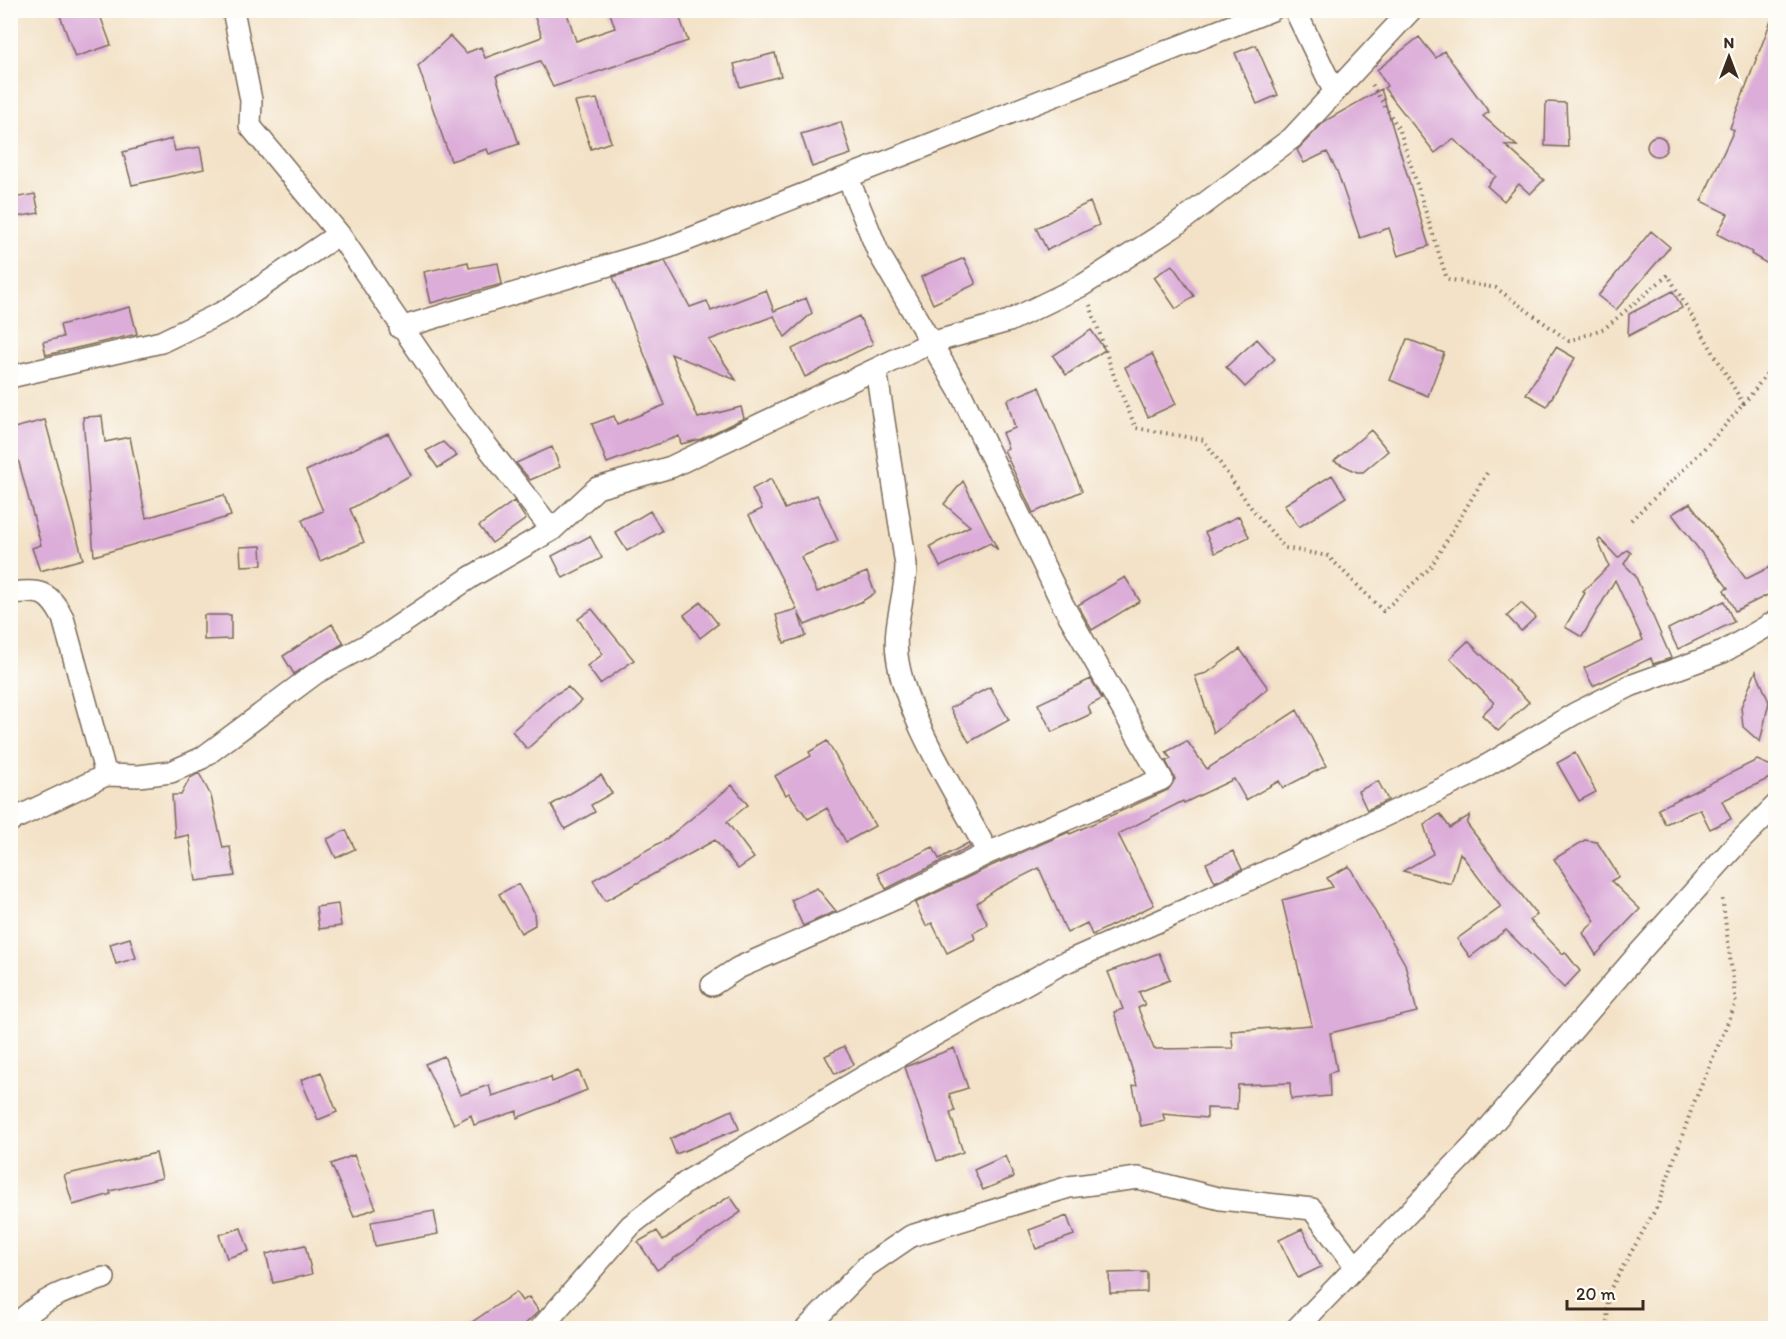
<svg xmlns="http://www.w3.org/2000/svg" width="1786" height="1339" viewBox="0 0 1786 1339" font-family="Itim,sans-serif">
  <style>
    .building { fill: #dcadd9 }
    .lines { fill: none; stroke-linecap: round; stroke-linejoin: round }
    .minor-casing { stroke: #7b6a59; stroke-width: 24 }
    .path { stroke: #7b6a59; stroke-width: 4; stroke-dasharray: 1.5 4.5; stroke-linecap: butt }
    .minor { stroke: #fff; stroke-width: 21 }
  </style>
  <rect width="100%" height="100%" fill="#fdfcf7"/>
  <filter id="ink" filterUnits="userSpaceOnUse"><feTurbulence type="fractalNoise" baseFrequency=".0167" numOctaves="2"/><feDisplacementMap in="SourceGraphic" scale="12" xChannelSelector="R" yChannelSelector="G"/><feConvolveMatrix kernelMatrix="1 2 1 2 8 2 1 2 1" color-interpolation-filters="sRGB"/></filter>
  <filter id="wash" filterUnits="userSpaceOnUse"><feTurbulence type="fractalNoise" baseFrequency=".008" numOctaves="4" result="noise"/><feDisplacementMap in="SourceGraphic" scale="24" xChannelSelector="R" yChannelSelector="G"/><feGaussianBlur stdDeviation="1.35" result="paint"/><feColorMatrix in="noise" values="0 0 0 0 0 0 0 0 0 0 0 0 0 0 0 0 0 1.4 0 .05"/><feComposite in="paint" operator="in"/></filter>
  <g filter="url(#wash)">
    <rect width="100%" height="100%" fill="#f3e2c7"/>
    <g id="blocks">
      <path class="building" d="M58,10H98L111,45L75,57Z
        M532,10H566L576,41L615,28L609,10H677L688,41L553,87L540,61L496,76L519,144L489,154L487,149L451,161L418,66L450,36L466,53L481,47L485,58L539,38L542,36Z
        M1774,13H1776V269L1751,254L1752,252L1717,234L1728,214L1701,201L1734,130L1730,128Z
        M1419,37L1436,58L1444,51L1489,112L1483,116L1517,146L1505,145L1544,180L1530,194L1519,184L1504,201L1487,186L1496,176L1453,139L1435,153L1384,88L1387,86L1377,70Z
        M1256,45L1278,95L1257,104L1235,53Z
        M775,53L781,76L740,87L734,64Z
        M1381,89L1429,246L1398,256L1389,228L1360,238L1337,171L1327,152L1304,163L1297,150L1325,121Z
        M597,99L611,142L591,149L575,102Z
        M1546,102L1566,103L1568,147L1545,146Z
        M841,122L851,154L812,167L801,134Z
        M1647 146a10 10 0 1 1 20 0a10 10 0 1 1-20 0Z
        M172,139L175,151L200,147L204,169L132,185L123,152Z
        M35,194L39,213L17,217L13,198Z
        M1090,202L1099,225L1047,250L1036,228Z
        M1651,231L1670,247L1616,310L1598,296Z
        M964,258L976,284L933,304L921,277Z
        M665,261L690,307L707,301L711,311L766,290L774,311L806,298L812,313L785,337L774,316L709,340L736,380L671,354L698,418L741,407L744,418L701,439L681,444L679,436L607,463L592,424L614,416L617,424L665,405L613,277Z
        M468,262L469,268L498,263L502,284L431,303L424,272Z
        M1172,265L1194,296L1176,309L1154,277Z
        M1673,291L1682,308L1628,336L1629,314Z
        M130,307L137,334L46,355L43,342L63,337L60,325Z
        M859,316L873,344L805,377L792,349Z
        M1091,330L1105,350L1066,375L1053,356Z
        M1257,339L1275,359L1245,387L1226,367Z
        M1407,339L1444,353L1428,396L1390,380Z
        M1556,347L1575,358L1547,406L1526,394Z
        M1152,354L1176,404L1148,417L1125,367Z
        M1039,387L1082,491L1033,513L1004,450L1008,448L1002,433L1015,428L1007,400Z
        M102,416L105,442L130,437L146,518L224,495L231,516L94,556L83,417Z
        M45,420L83,559L40,571L32,548L41,545L10,429Z
        M1371,430L1388,451L1363,472H1357L1334,461Z
        M388,433L411,475L350,509L364,542L320,561L302,520L323,511L306,471Z
        M443,442L457,456L438,468L426,451Z
        M552,447L560,467L530,480L516,463Z
        M1332,475L1346,497L1299,527L1284,505Z
        M771,479L785,509L817,495L838,541L801,557L817,592L867,572L875,593L861,602L805,625L798,612L806,636L784,643L776,615L797,609L749,515L762,509L752,489Z
        M963,481L998,550L990,543L940,567L930,546L970,526L944,504Z
        M514,501L526,519L492,543L479,526Z
        M1690,503L1746,579L1776,564V591L1735,611L1724,590L1728,588L1672,514Z
        M650,511L662,531L627,551L615,532Z
        M1239,516L1249,537L1215,553L1205,532Z
        M590,536L602,558L563,578L552,556Z
        M1600,539L1618,558L1627,550L1631,553L1624,564L1635,575L1671,658L1653,664L1651,658L1593,686L1584,668L1643,640L1615,580L1582,637L1565,627L1585,593L1583,591L1609,566L1598,541Z
        M261,546L262,565L241,566L240,547Z
        M1125,577L1140,601L1092,630L1078,605Z
        M1724,601L1734,622L1678,649L1668,629Z
        M701,602L718,624L700,638L684,615Z
        M1521,603L1536,617L1521,631L1507,616Z
        M592,609L634,660L600,684L587,666L603,654L578,619Z
        M204,615H231V639L204,640Z
        M332,624L344,643L294,674L283,656Z
        M1468,641L1529,702L1498,731L1482,715L1494,703L1450,658Z
        M1240,649L1268,688L1214,733L1195,676L1207,673Z
        M1756,671L1769,702L1760,742L1743,727L1741,707Z
        M1091,679L1102,699L1088,706L1091,714L1052,732L1038,704Z
        M568,687L581,701L527,749L512,731L552,696Z
        M990,687L1009,720L969,742L950,708Z
        M1297,710L1326,766L1283,788L1279,781L1246,800L1234,779L1184,803L1183,801L1118,834L1154,905L1092,935L1087,923L1067,933L1039,868L997,889L977,903L988,925L973,933L975,939L947,953L932,923L926,926L915,903L993,865L1069,832L1070,834L1168,790L1175,779L1166,761L1171,759L1166,752L1187,741L1207,769Z
        M827,741L875,826L846,842L827,808L808,819L789,793L786,795L775,776L811,756L809,752Z
        M1575,753L1596,792L1579,801L1557,763Z
        M1757,760L1776,768V775L1722,801L1731,819L1710,829L1700,809L1665,824L1658,809Z
        M199,773L211,796L223,848L230,847L235,876L196,881L189,835L175,838L172,795H181L190,778Z
        M601,775L612,793L591,805L595,812L565,829L551,805Z
        M1378,781L1388,800L1367,810L1358,791Z
        M732,785L748,805L727,822L754,858L738,869L715,840L605,901L593,880L665,840Z
        M1440,814L1450,828L1470,815L1467,824L1537,915L1530,920L1563,954L1565,952L1580,971L1564,988L1506,930L1470,957L1457,939L1501,907L1460,853L1451,884L1403,871L1433,854L1424,825Z
        M346,830L355,849L336,858L327,839Z
        M1585,840L1597,842L1617,873L1618,877L1611,881L1640,909L1596,955L1583,933L1595,921L1554,859Z
        M968,843L970,847L886,889L878,873L933,847L939,859Z
        M1233,851L1242,869L1215,882L1206,863Z
        M1349,866L1405,964L1417,1012L1330,1033L1337,1071L1329,1073L1330,1096L1291,1099L1290,1083L1238,1085L1237,1109L1207,1108V1118L1163,1114L1165,1121L1141,1126L1133,1086L1137,1085L1114,1012L1123,1009L1108,972L1159,953L1170,980L1139,992L1145,1005L1138,1008L1154,1049L1233,1048L1231,1031L1312,1025L1282,900L1333,887L1327,878Z
        M518,884L534,912L535,925L521,933L499,894Z
        M817,888L836,911L803,926L791,900Z
        M338,904L341,926L319,929L316,907Z
        M130,938L136,958L116,964L110,944Z
        M844,1046L854,1064L835,1074L825,1056Z
        M954,1048L968,1088L949,1094L955,1111L950,1113L963,1152L937,1161L905,1067Z
        M444,1056L460,1095L489,1085L492,1096L551,1077L552,1082L579,1071L587,1090L517,1118V1111L474,1125L471,1115L454,1124L425,1064Z
        M321,1072L337,1112L318,1120L301,1080Z
        M732,1110L739,1129L676,1154L670,1139Z
        M156,1153L162,1178L110,1191L111,1194L73,1205L64,1175Z
        M354,1155L376,1208L354,1217L331,1164Z
        M1005,1156L1014,1177L983,1190L974,1170Z
        M730,1196L741,1212L657,1270L638,1242L657,1231L663,1240Z
        M434,1211L438,1234L375,1246L371,1222Z
        M1067,1216L1074,1235L1036,1249L1029,1230Z
        M241,1228L249,1251L227,1258L219,1235Z
        M1302,1229L1321,1267L1298,1278L1279,1240Z
        M305,1245L312,1274L273,1283L266,1254Z
        M1147,1272V1292L1110,1293L1109,1273Z
        M516,1292L522,1301L529,1297L539,1311L520,1329H462Z"/>
    </g>
  </g>
  <g filter="url(#ink)">
    <use href="#blocks" fill-opacity="0" stroke="#7b6a59" stroke-width="1.5"/>
    <g class="lines">
      <defs>
        <path id="minor" d="M233,10L251,100L250,126L339,234L456,406L552,530
          M1295,10L1334,91
          M400,328L669,247L1272,10
          M876,369L906,565C906,595 893,624 897,655C904,715 959,798 988,853
          M10,377L161,342L227,310L339,234
          M10,593C40,590 48,590 63,618L106,775
          M10,821L106,775L139,776L171,772L202,758L316,673L385,635L471,577L552,530L597,488L671,467L930,343L1009,321L1083,285L1172,228L1292,138L1411,10
          M712,985L738,968L897,898L988,853L1162,779L1063,605L961,394L878,252L848,178
          M13,1328C41,1298 66,1290 104,1278
          M541,1328L631,1225L689,1180L926,1040L1057,966L1191,907L1469,776L1574,714L1630,686L1723,652L1776,621
          M807,1328L867,1266L911,1236L1069,1187L1138,1178L1221,1199L1312,1209L1355,1266
          M1297,1328L1474,1145L1639,953L1734,847L1776,805"/>
      </defs>
      <use href="#minor" class="minor-casing"/>
      <path class="path" d="M1372,85L1400,131L1447,279L1496,288L1569,341L1605,328L1668,275L1744,405
        M1090,305L1115,379L1136,428L1204,440L1252,509L1285,548L1328,556L1383,611L1430,568L1487,473
        M1631,520C1685,469 1735,421 1776,360
        M1607,1328L1608,1293L1658,1205L1693,1105L1736,1003L1722,896"/>
      <use href="#minor" class="minor"/>
    </g>
  </g>
  <rect width="1786" height="1339" fill="none" stroke="#fdfcf7" stroke-width="36"/>
  <g transform="translate(1729 57)" stroke="#fdfcf7" stroke-width="4.5" paint-order="stroke">
  <path d="M0-4.5L10 22L0 15L-10 22Z" fill="#3b2a1e"/>
  <text y="-9" font-size="16" font-weight="bold" text-anchor="middle" fill="#3b2a1e">N</text>
  </g>
  <path d="M1567 1300v9h76v-9" fill="none" stroke="#3b2a1e" stroke-width="3"/>
  <text x="1576" y="1300" font-size="18" fill="#3b2a1e" stroke="#fdfcf7" stroke-width="4.5" paint-order="stroke">20 m</text>
</svg>
